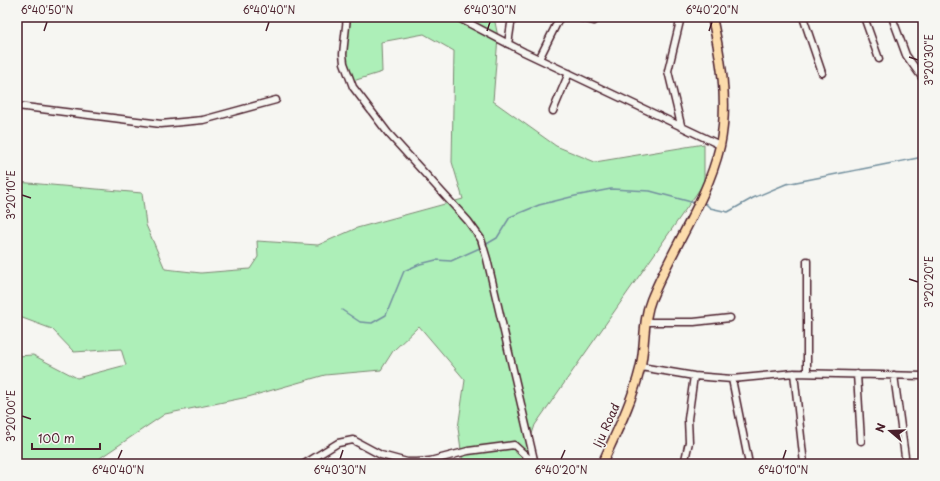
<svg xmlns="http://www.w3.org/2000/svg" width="940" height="481" viewBox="0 0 940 481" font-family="'Playpen Sans',sans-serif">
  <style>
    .green { fill: #adefb8; stroke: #7c8772 }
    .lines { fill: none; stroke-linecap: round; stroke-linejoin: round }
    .stream { stroke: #728f9e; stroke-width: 1.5 }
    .minor-casing { stroke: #4a1f2b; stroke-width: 9 }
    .major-casing { stroke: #4a1f2b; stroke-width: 11 }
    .minor { stroke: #f6f6f2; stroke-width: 6 }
    .major { stroke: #fcdcac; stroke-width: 8 }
    .ticks { fill: none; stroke: #4a1f2b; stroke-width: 1.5 }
    .labels { text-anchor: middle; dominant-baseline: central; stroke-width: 3; stroke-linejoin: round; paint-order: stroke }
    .street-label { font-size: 12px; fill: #4a1f2b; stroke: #f6f6f2 }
    .neatline { fill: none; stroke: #4a1f2b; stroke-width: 1.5 }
    .ticks-label { font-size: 10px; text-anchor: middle; fill: #4a1f2b }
  </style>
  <rect width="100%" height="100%" fill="#f6f6f2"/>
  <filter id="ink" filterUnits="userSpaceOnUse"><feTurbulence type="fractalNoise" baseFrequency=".025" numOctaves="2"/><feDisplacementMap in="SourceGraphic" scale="8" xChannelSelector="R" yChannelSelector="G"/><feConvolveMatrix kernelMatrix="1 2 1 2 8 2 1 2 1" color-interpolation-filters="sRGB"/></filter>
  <g filter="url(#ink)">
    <path class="green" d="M349,17H494L498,37L493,101L556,146L595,162L704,144V183L535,425L522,464H463L458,428L465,380L419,326L393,351L381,370L325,375L248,397L165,414L100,458L95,464H17V356L33,355L77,378L126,365L121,349L74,352L52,329L17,316V182L142,193L146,225L165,269L201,273L250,269L258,257L257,241L318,245L357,228L463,199L452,162L454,51L424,34L381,42L382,72L353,81L346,63L347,24Z"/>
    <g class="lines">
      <path class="stream" d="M703,203L706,204L710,208L728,212L753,198L786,184L923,157
        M485,245L497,238L510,217L539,205L575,196L611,189L650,191L695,203
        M342,310L360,322L372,323L386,315L404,271L420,264L436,260L451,261L482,247"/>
      <defs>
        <path id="minor" d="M347,17L343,54L344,63L353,87L388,133L468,221L481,239L487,259L535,464
          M457,17L524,52L720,145
          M578,17L594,21L598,17
          M681,17L668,71L681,125
          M803,17L822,73
          M864,17L879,59
          M892,17L906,55L923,79
          M508,44L512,17
          M539,59L560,17
          M17,106L161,124L203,120L276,100
          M553,111L569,73
          M807,261V373
          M645,322H694L730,318
          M641,367L694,376L732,379L794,373L923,376
          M794,373L804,464
          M857,374L861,441
          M894,375L906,464
          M732,379L749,464
          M304,464L338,443L353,440L381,455L407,462H417L430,461L468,451L514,445L535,464
          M684,464L689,442L688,419L694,376"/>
        <path id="major" d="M602,464C616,433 632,402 640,369C646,346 642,322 651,300C672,248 707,201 720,146C729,102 721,59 712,17"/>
      </defs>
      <use href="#minor" class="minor-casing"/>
      <use href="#major" class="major-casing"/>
      <use href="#minor" class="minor"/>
      <use href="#major" class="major"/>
    </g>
  </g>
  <path class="ticks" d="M44,31L47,22M266,31L269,22M487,31L490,22M709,31L712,22M909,57L918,60M22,195L31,198M909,279L918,282M22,416L31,419M118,459L122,450M340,459L343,450M561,459L565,450M783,459L786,450"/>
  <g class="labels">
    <g class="street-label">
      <text transform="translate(606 425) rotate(-66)">Iju Road</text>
    </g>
  </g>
  <rect width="940" height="481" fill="none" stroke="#f6f6f2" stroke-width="44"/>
  <g transform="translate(890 431) rotate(289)" stroke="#f6f6f2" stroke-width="3" paint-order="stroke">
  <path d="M0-3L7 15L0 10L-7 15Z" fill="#4a1f2b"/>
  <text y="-6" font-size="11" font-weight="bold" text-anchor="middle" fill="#4a1f2b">N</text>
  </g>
  <path d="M32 443v6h68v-6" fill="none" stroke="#4a1f2b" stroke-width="2"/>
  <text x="38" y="443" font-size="12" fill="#4a1f2b" stroke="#f6f6f2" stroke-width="3" paint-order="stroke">100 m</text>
  <rect x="22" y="22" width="896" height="437" class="neatline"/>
  <g class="ticks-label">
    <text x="47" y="14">6°40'50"N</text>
    <text x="269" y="14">6°40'40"N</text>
    <text x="490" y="14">6°40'30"N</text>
    <text x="712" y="14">6°40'20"N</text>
    <text transform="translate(929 60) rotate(-90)" y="4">3°20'30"E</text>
    <text transform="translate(11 195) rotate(-90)" y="4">3°20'10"E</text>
    <text transform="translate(929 282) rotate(-90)" y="4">3°20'20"E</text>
    <text transform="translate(11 416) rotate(-90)" y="4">3°20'00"E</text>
    <text x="118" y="474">6°40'40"N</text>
    <text x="340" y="474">6°40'30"N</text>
    <text x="561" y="474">6°40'20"N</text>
    <text x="783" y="474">6°40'10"N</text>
  </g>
</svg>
